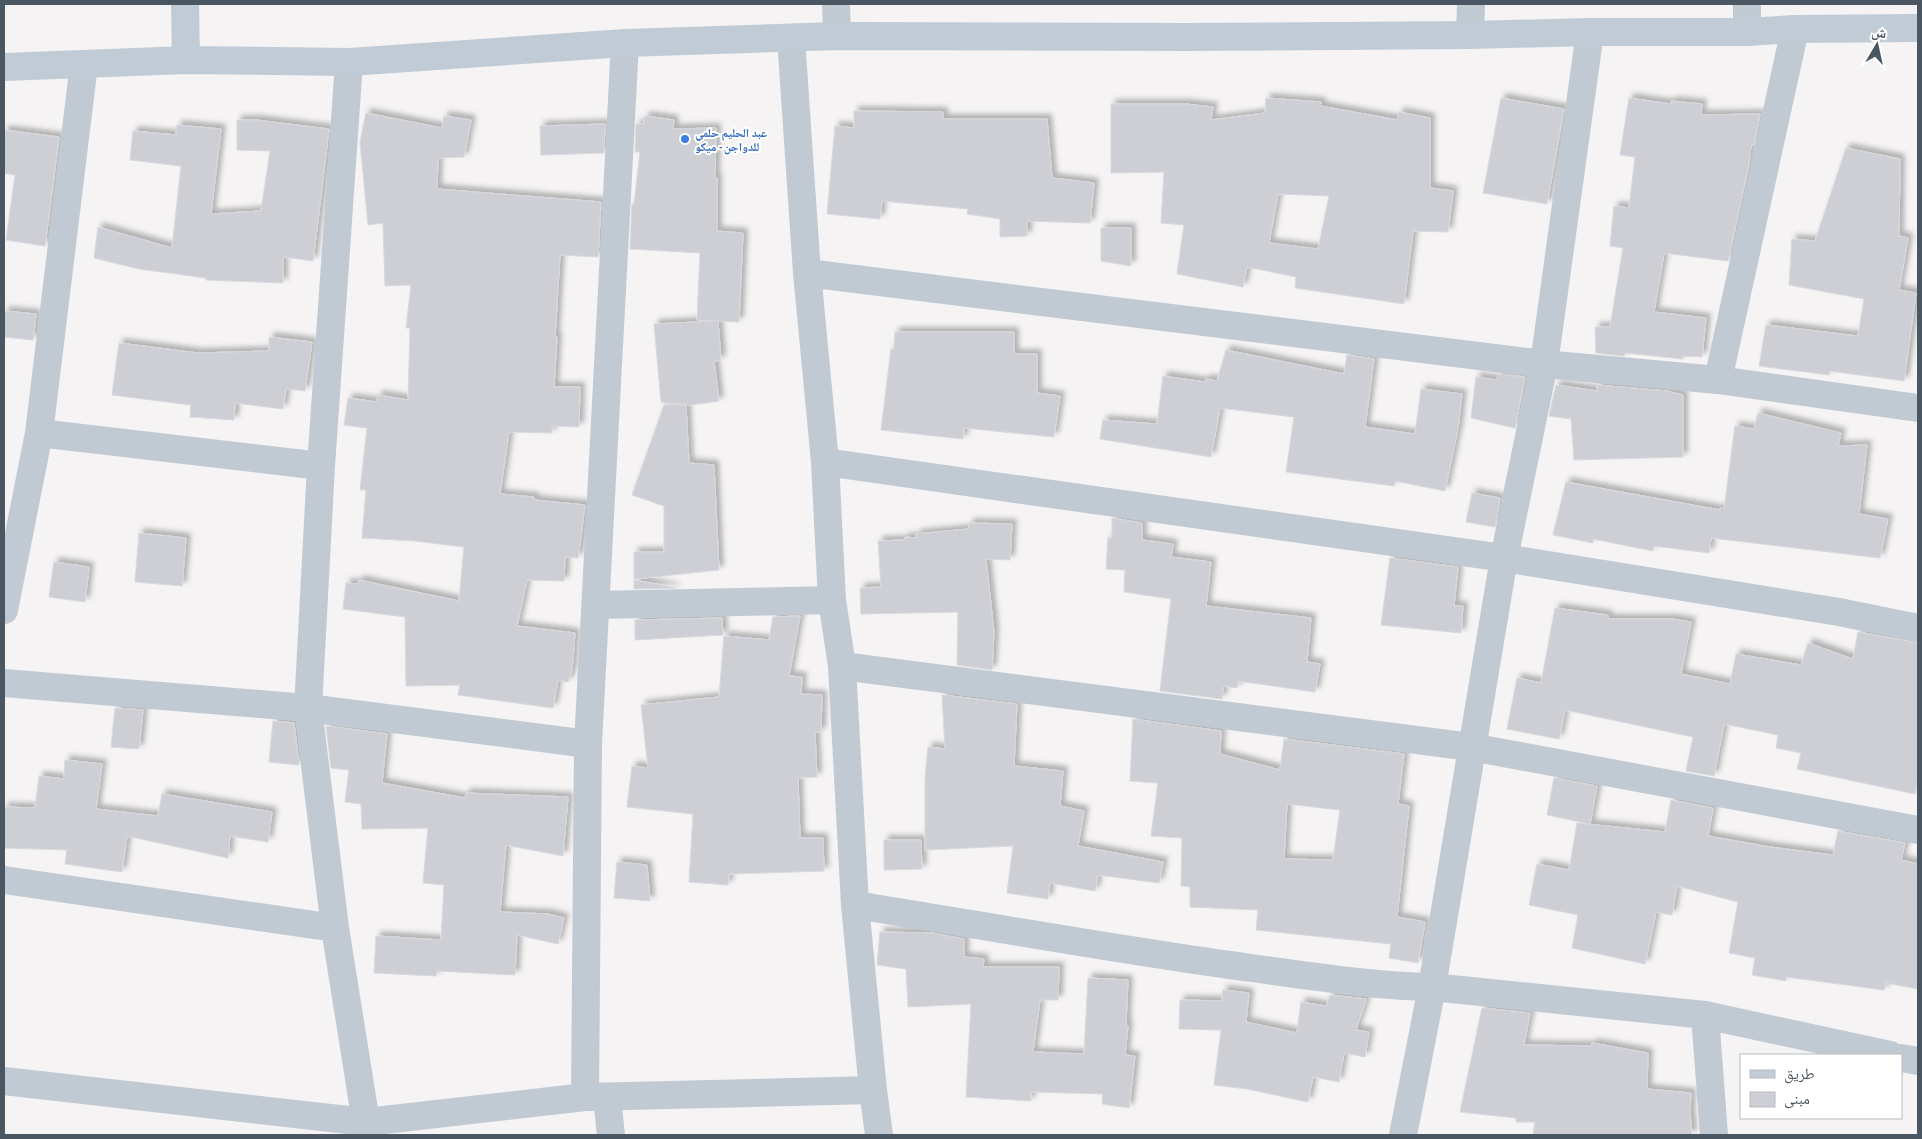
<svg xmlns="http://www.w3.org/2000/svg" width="1922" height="1139" viewBox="0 0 1922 1139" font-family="'PT Sans Narrow','Noto Naskh Arabic',sans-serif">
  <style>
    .building { fill: #cdcfd5; stroke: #d7d9de; fill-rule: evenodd; filter: url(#shadow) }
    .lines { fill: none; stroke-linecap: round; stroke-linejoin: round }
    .street { stroke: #c1cad2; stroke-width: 28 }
    .secondary { stroke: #c1cbd6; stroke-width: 28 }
    .shop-dot { fill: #3f7fe0; stroke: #fff; stroke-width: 2 }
    .labels { text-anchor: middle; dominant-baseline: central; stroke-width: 4; stroke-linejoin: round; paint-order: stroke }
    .shop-label { font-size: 12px; font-weight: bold; fill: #366cbe; stroke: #fff; text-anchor: start }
  </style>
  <defs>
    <filter id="shadow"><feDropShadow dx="4.5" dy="-4.5" stdDeviation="2.5" flood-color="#0004"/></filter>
  </defs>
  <rect width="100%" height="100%" fill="#f5f3f3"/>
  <path class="building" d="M1266,98L1321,102L1320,106L1398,120L1399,112L1430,118V188L1453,191L1448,232L1413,231L1404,304L1295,288L1296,277L1247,267L1243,287L1177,274L1184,225L1161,223L1164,172L1111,173V104H1186L1213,107L1211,120L1265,113ZM1278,194L1329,196L1318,249L1269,243Z
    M1501,98L1564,109L1547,204L1483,193Z
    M1629,98L1671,104V101L1702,104L1701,115L1760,114L1754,145H1751L1749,164L1728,261L1664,253L1654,312L1706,318L1702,357L1683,356V359L1625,353L1624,356L1596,353L1595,327H1610L1623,248L1610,246L1614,206L1629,208L1635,157L1620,155Z
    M854,111L943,112V119H1047L1052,178L1094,183L1090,223L1027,221V236L1000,237V219L967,214L968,209L882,201L880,219L827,214L835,126L854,128Z
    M366,113L442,128L444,116L471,120L464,157L438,158L437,189L601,202L598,257L560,255L555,337H557L554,387H580L579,427L552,426V433L509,432L500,494L534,497V500L585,505L578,558L565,557L564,581L527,580L517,626L575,633L572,670L568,682L558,680L553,708L458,695L460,685L406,686L405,617L343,609L346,583L358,584L359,580L459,601L464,547L415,541L362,538L366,490H360L367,428L344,425L348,398L377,402L378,395L408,400L410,328H406L411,285L385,286L383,223L368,225L360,142Z
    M645,116L674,120L673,129L716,128L715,178H717V231L743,233L739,322L697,320L700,253L630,249L632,204H634L640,152H635L636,124H644Z
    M237,120H256L329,129L313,261L283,257V283L206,280V278L139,269L94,258L98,227L172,248L181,166L130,160L133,131L176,135L177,125L221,129L211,214L261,211L270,151L237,150Z
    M605,124L604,153L541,155L540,126Z
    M4,130L59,137L45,246L6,240L15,175L4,173Z
    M1846,148L1900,159L1899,236L1908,238L1899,290L1916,293L1904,381L1830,371L1829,375L1759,366L1766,325L1858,336L1864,299L1789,285L1792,239L1815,241Z
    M1101,228H1131V266L1101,261Z
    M4,311L36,314L33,340L4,337Z
    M718,321L721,360L714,361L719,401L691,405L661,402L654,324Z
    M895,332H1014V354H1037V393L1060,396L1054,437L964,428L963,439L881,430L891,349H894Z
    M269,337L312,342L305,391L286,389L283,409L235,403L234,420L190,417L191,405L112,395L119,343L198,353L269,351Z
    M1226,350L1344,374L1347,355L1374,359L1365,427L1415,434L1421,389L1462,394L1458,428L1445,491L1395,481L1394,486L1286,472L1294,417L1220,408L1211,457L1100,439L1103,420L1157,424L1163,376L1205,382L1206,379L1217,381Z
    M1498,374L1525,377L1515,428L1471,418L1476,377L1497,380Z
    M1556,385L1597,391V385L1667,391L1683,395V457L1574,460L1571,419L1549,416Z
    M664,405H686L689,463L714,465L719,570L634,579V552H664V506L632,495Z
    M1758,413L1841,433L1838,446L1867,445L1859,514L1888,519L1880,558L1711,538L1709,553L1654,546L1653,551L1593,539V543L1553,535L1566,482L1720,510V508L1724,509L1735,426L1754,429Z
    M1472,493L1500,498L1495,527L1466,522Z
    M1112,518L1142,523V540L1173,544L1171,557L1211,562L1206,606L1311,618L1307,662L1320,664L1315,692L1238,681L1237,688L1223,686L1222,699L1160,691L1171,599L1124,592L1125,570L1106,569L1108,538H1112Z
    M969,523L1012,524L1010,560L986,559L994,632L992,670L957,665L958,612L861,614L860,588L881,587L878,541L905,540V537L916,538V534L969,529Z
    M139,533L186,538L182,586L135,582Z
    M1390,558L1458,567L1454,606H1463L1461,633L1381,625Z
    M54,562L89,567L85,602L49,597Z
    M634,580L676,588L634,589Z
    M1555,608L1608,615V619H1672L1691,622L1681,674L1730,684L1736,654L1801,665L1808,643L1853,659L1858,632L1918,643V778L1915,794L1797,769L1801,753L1776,748L1778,735L1724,724L1714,776L1686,771L1693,737L1565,710L1559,739L1507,729L1517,678L1541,683Z
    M800,616L789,676L802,677L801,694L822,695L821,732H815L817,777L798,778L800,838H823L824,871L729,874L728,885L689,882L693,814L627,807L632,766L648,768L641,705L719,697L724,636L769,640L773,617Z
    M722,618L723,635L635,640V620Z
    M942,695L1017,704L1014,766L1063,771L1060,806L1084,811L1078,846L1163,862L1159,883L1098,875L1095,891L1050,883L1048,899L1007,893L1013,846L925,850V779L928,747L945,749Z
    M115,708L143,710L139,749L111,747Z
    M1133,719L1221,731L1220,754L1280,770L1284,739L1404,754L1398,804L1409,806L1397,917L1425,922L1418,963L1389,958L1391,944L1256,930L1258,910L1190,907V887L1181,886L1182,838L1151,836L1158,783L1130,781ZM1287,804L1340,810L1333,860L1284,859Z
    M273,721L294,723L299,765L269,762Z
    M326,726L387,734L382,783L465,798L466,793L568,797L563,856L506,845L500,912L548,914L564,918L558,944L517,935L515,975L437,971L436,976L374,973L376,936L441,940L444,885L423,883L428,828L362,829L361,804L345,802L349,770L331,768Z
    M65,760L102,764L96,809L158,816L162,794L272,812L268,842L230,836L228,858L127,836L122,872L65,864L67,850L4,848V807L35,808L39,776L64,779Z
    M1554,778L1597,786L1590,824L1547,815Z
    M1671,800L1713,808L1708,836L1770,847L1833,855L1838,831L1905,843L1901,860L1918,864V989L1886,983L1884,990L1786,977V981L1752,975L1755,958L1729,953L1738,902L1677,886L1672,915L1656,912L1645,964L1572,948L1578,915L1529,905L1537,864L1569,870L1577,823L1665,832Z
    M884,840H921L922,869L884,870Z
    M617,862L647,865L650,901L614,898Z
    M880,932L932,933L964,939V957L984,959L983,967H1059L1058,1000H1040L1033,1052L1084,1054L1088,978L1128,980L1126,1025L1128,1026L1125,1055L1135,1056L1129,1108L1102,1104L1103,1094L1031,1092V1101L966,1097L971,1004L908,1007L906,969L877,965Z
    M1223,990L1249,993L1246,1022L1297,1033L1301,1002L1326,1006L1330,995L1366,999L1356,1030L1369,1032L1365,1057L1344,1053L1339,1082L1313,1077L1308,1102L1247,1089L1214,1085L1221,1030L1179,1029L1180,1000L1222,1001Z
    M1482,1008L1530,1013L1524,1045L1591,1046L1592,1043L1648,1053L1647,1089L1691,1093L1690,1112L1692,1135H1533L1535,1122H1516V1118L1460,1112Z"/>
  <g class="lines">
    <path class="street" d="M836,4L837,36
      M1747,32V4
      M1470,35L1471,4
      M791,38L807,273L825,462L832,600L842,666L855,905L873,1090L879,1135
      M349,62L321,466L308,708L335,928L368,1135
      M807,273L1544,364L1718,380L1918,408
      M1718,380L1795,29
      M39,433L321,466
      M825,462L1504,558L1839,612L1918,628
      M596,605L832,600
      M4,610L39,433L84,64
      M842,666L1471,747L1918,830
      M4,683L308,708L588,744
      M4,880L335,928
      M855,905C987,926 1118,950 1251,968C1311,976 1371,986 1432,987L1705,1015L1890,1055
      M1705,1015L1714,1135
      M1901,1058L1918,1061
      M4,1081L366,1122L585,1097L873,1090
      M585,1097L588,744L625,43
      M607,1097L611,1135
      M1403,1135L1432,987L1504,558L1544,364L1590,32"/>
    <path class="secondary" d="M185,4L186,60
      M4,67L186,60L349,62L625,43L837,36L1185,37L1470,35L1590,32H1747L1795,29L1918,28"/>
  </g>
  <circle class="shop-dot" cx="685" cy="139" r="5"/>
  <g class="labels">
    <g class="shop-label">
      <text x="695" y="132">عبد الحليم حلمي<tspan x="695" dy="14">للدواجن - ميكو</tspan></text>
    </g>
  </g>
  <rect width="1922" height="1139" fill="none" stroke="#4a5661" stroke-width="10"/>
  <rect x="1740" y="1054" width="162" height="65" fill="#ffffff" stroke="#b7bbc0"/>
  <rect x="1750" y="1070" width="25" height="8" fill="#c1cbd6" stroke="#b7bbc0"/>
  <text x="1784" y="1079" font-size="15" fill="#4a5661">طريق</text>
  <rect x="1750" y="1092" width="25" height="15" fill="#cdcfd5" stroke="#b7bbc0"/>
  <text x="1784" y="1104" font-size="15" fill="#4a5661">مبنى</text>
  <g transform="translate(1877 45) rotate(9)" stroke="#ffffff" stroke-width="4" paint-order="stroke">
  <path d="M0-4L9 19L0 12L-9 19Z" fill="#4a5661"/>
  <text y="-8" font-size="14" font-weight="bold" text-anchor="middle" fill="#4a5661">ش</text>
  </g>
</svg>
